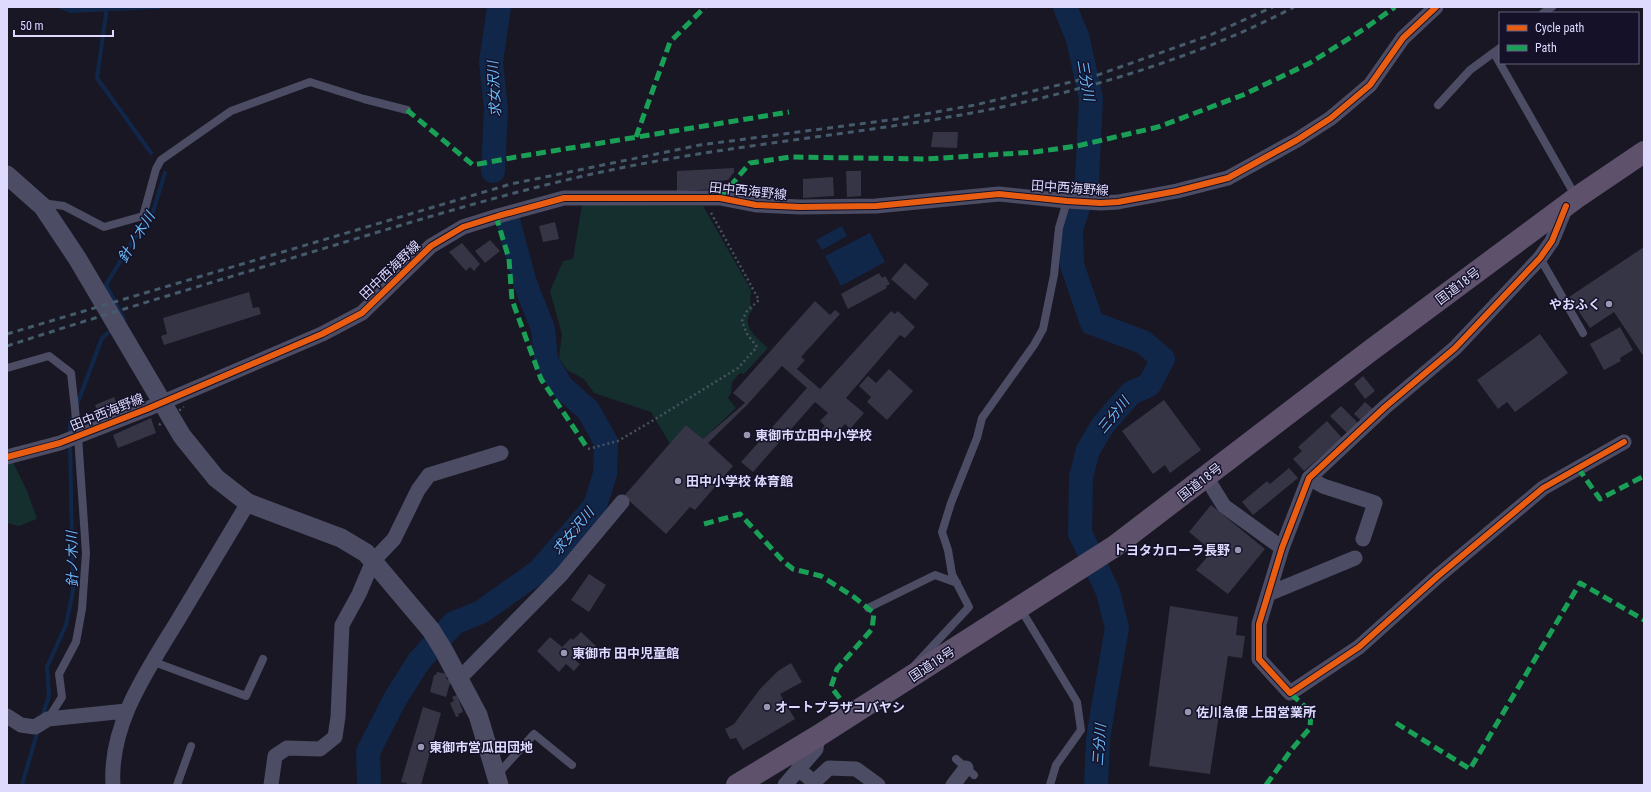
<svg xmlns="http://www.w3.org/2000/svg" width="1651" height="792" viewBox="0 0 1651 792" font-family="'Roboto Condensed','Noto Sans JP',sans-serif">
  <style>
    .green { fill: #152f2f }
    .water { fill: #11274a }
    .lines { fill: none; stroke-linecap: round; stroke-linejoin: round }
    .stream { stroke: #11274a; stroke-width: 4 }
    .river { stroke: #11274a; stroke-width: 24 }
    .building { fill: #363545 }
    .path { stroke: #465360; stroke-width: 2.5; stroke-dasharray: 2 3; stroke-linecap: butt }
    .service { stroke: #4c4c64; stroke-width: 8 }
    .minor { stroke: #4c4c64; stroke-width: 15 }
    .tertiary { stroke: #4c4c64; stroke-width: 19 }
    .trunk { stroke: #5e516c; stroke-width: 22 }
    .rail { stroke: #455b6b; stroke-width: 3; stroke-dasharray: 6 5; stroke-linecap: butt }
    .path-bridge { stroke: #465360; stroke-width: 2.5; stroke-dasharray: 2 3; stroke-linecap: butt }
    .quiet { stroke: #1a9f57; stroke-width: 5; stroke-dasharray: 10 5; stroke-linecap: butt }
    .cycleway-casing { stroke: #141129; stroke-width: 8 }
    .cycleway { stroke: #e95d12; stroke-width: 6 }
    .poi-dot { fill: #9896b1; stroke: #141129; stroke-width: 1.5 }
    .labels { text-anchor: middle; dominant-baseline: central; stroke-width: 3; stroke-linejoin: round; paint-order: stroke }
    .street-label { font-size: 13px; fill: #dddafe; stroke: #141129 }
    .poi-label { font-size: 13px; font-weight: bold; fill: #dddafe; stroke: #141129; text-anchor: start }
    .water-label { font-size: 14px; font-style: italic; fill: #6abdfc; stroke: #141129 }
  </style>
  <rect width="100%" height="100%" fill="#181723"/>
  <path class="green" d="M582,205L703,206L751,290L750,304L753,309C739,325 756,337 768,348L744,374L740,373L732,382L731,393L728,398L736,408L703,439L686,425L670,444L651,412L594,393L584,379L567,370L559,358L562,334L550,291L563,261L573,259Z
    M12,460L27,491L37,519L19,526L7,523V461Z"/>
  <path class="water" d="M56,7H168L159,9L70,13Z
    M842,226L847,236L822,250L816,240Z
    M870,233L885,262L841,286L825,256Z"/>
  <g class="lines">
    <path class="stream" d="M107,7L97,78L151,153
      M124,319L106,285L133,240L152,215L165,173
      M76,407L102,338L108,333
      M70,435V423L73,415
      M42,717L49,696L47,667L66,625L73,591L70,442
      M22,785L38,730"/>
    <path class="river" d="M1065,7L1078,39L1091,99L1087,180L1071,229L1072,265L1092,323L1143,342L1163,359L1149,385L1131,393L1103,425L1088,450L1081,477L1080,533L1108,592L1117,628L1102,714L1098,740L1096,785
      M493,171L496,109L491,62L499,7
      M369,785L368,752L395,699L419,661L454,623L481,612L539,571L595,506L605,474L606,442L588,410L562,387L546,360L543,329L525,283L509,224"/>
  </g>
  <path class="building" d="M933,132H958L957,148L931,147Z
    M734,168V172L728,180L718,181L719,189L677,191V171Z
    M846,171H861V196L847,197Z
    M833,177L834,196L803,198V179Z
    M555,222L559,239L543,242L539,226Z
    M490,240L500,251L485,263L475,251Z
    M462,243L480,264L474,271L470,267L466,271L449,252Z
    M1644,247V357L1614,312L1590,328L1569,297Z
    M905,263L929,284L915,300L891,279Z
    M879,273L882,278L885,276L890,284L886,286L887,288L848,309L841,294Z
    M249,292L253,308L259,307L261,314L164,345L161,336L167,334L163,318Z
    M815,301L830,315L835,310L840,314L801,357L805,360L797,369L820,389L891,311L895,314L898,311L915,327L905,338L900,335L846,398L864,413L850,429L845,424L836,434L833,432L830,435L822,429L825,426L820,421L828,413L815,402L753,472L741,462L807,388L782,366L747,405L708,443L733,466L695,510L690,507L666,534L624,496L686,425L703,439L745,403L733,393Z
    M1620,327L1633,350L1620,358L1621,361L1604,370L1590,344Z
    M1540,334L1568,373L1515,412L1507,402L1498,409L1477,380Z
    M889,369L913,391L887,420L867,402L871,397L859,386L868,376L876,383Z
    M1363,376L1375,391L1365,399L1354,384Z
    M114,397L120,411L101,419L95,405Z
    M1164,400L1201,450L1170,473L1165,465L1153,474L1122,431Z
    M1365,402L1374,410L1363,422L1354,414Z
    M1341,406L1358,423L1348,434L1330,416Z
    M151,418L156,433L118,448L113,435Z
    M1327,421L1342,438L1304,471L1293,459L1302,451L1298,447Z
    M1289,468L1298,478L1253,515L1242,502L1267,481L1270,484Z
    M1211,505L1265,549L1228,594L1196,570L1212,551L1189,532Z
    M589,574L606,585L589,612L571,600Z
    M1170,606L1238,617L1236,635L1245,636L1242,658L1228,656L1210,774L1149,766Z
    M581,632L596,646L584,659L580,655L575,660L580,664L574,671L566,664L559,672L537,651L550,637L562,647L571,638L573,640Z
    M791,663L802,682L780,694L795,719L743,750L736,738L730,739L725,729L734,724L760,689L778,671Z
    M437,672L447,674L446,679L451,680L446,697L430,692L434,675H436Z
    M457,695L463,712L458,714L459,716L456,717L450,703L454,701L452,697Z
    M423,707L441,713L421,785H406L407,783L401,782Z"/>
  <g class="lines">
    <path class="path" d="M588,449L618,441L652,421L738,368L757,347L747,334L742,321L747,311L759,300L710,211"/>
    <path class="service" d="M1543,13L1552,7
      M1494,53L1576,197
      M1438,105L1470,70L1500,48
      M42,203L64,206L104,227L143,216L156,169L161,160L231,111L310,82L364,99L407,110
      M1540,258L1583,333
      M7,368L49,356L71,373L78,436L86,553L82,609L76,642L59,674L62,697L48,719
      M868,608L935,575L957,583
      M1020,608L1077,702L1081,730L1056,765L1050,785
      M154,662L246,696L263,659
      M915,665L969,607L952,574L948,550L942,532L951,503L977,438L982,418L1034,345L1043,329L1054,275L1059,228L1067,201
      M956,759L974,775
      M497,775L534,734L572,765
      M177,785L191,746"/>
    <path class="minor" d="M1566,207L1552,241L1540,258L1455,348L1385,407L1309,478L1282,548L1259,624V659L1290,693L1359,647L1438,576L1543,488L1624,442
      M7,457L60,443L147,409L322,334L362,313L431,246L463,227L498,216L564,198H720L756,205L800,207L876,206L999,194L1067,201L1101,203L1118,202L1177,191L1228,178L1297,140L1331,118L1370,85L1403,38L1436,7
      M1206,477L1224,506L1282,548
      M1309,478L1323,486L1375,503L1363,539
      M1268,594L1355,558
      M459,679L561,575L622,502
      M7,716L21,725L35,727L48,719L126,711
      M798,769L814,782L829,768L856,769L878,785
      M113,785C109,722 150,667 181,615C203,578 226,540 248,503
      M271,785L275,756L287,748L320,749L335,737L338,717L342,625L359,594L373,561L394,539L418,490L429,475L501,453
      M785,785L816,749L818,736
      M953,785L966,768"/>
    <path class="tertiary" d="M7,175L43,207L77,258L182,436L216,478L248,503L341,538L366,553L431,630L444,651L478,715L499,785"/>
    <path class="trunk" d="M737,785L818,736L1115,546L1370,351L1576,198L1644,152"/>
    <path class="rail" d="M7,334L511,184L700,145L897,119L975,105L1092,77L1208,36L1273,7
      M7,346C105,314 204,285 302,255C402,225 503,193 606,171C728,145 854,135 977,112C1084,91 1197,58 1294,7"/>
    <path class="path-bridge" d="M159,425L184,407"/>
    <path class="quiet" d="M407,110L473,165L516,157L789,112
      M636,137L670,42L705,7
      M720,198L750,163L790,157L926,159L1035,152L1077,146L1158,127L1243,95L1310,63L1364,29L1395,7
      M496,216L509,259L512,300L541,379L588,449
      M1578,468L1600,499L1644,476
      M704,524L740,514L783,561L793,569L821,576L854,597L874,613L872,629L837,669L831,687L852,714
      M1396,723L1470,769L1580,583L1644,620
      M1266,785L1292,749L1310,728L1311,712L1290,693"/>
    <defs>
      <path id="cycleway" d="M1566,206L1552,241L1540,258L1455,348L1385,407L1309,478L1282,548L1259,624V659L1290,693L1359,647L1438,576L1543,488L1624,442
        M7,457L60,443L147,409L322,334L362,313L431,246L463,227L498,216L564,198H720L756,205L800,207L876,206L999,194L1067,201L1101,203L1118,202L1177,191L1228,178L1297,140L1331,118L1370,85L1403,38L1436,7"/>
    </defs>
    <use href="#cycleway" class="cycleway-casing"/>
    <use href="#cycleway" class="cycleway"/>
  </g>
  <g class="poi-dot">
    <circle cx="1609" cy="304" r="4"/>
    <circle cx="747" cy="435" r="4"/>
    <circle cx="678" cy="481" r="4"/>
    <circle cx="1238" cy="550" r="4"/>
    <circle cx="564" cy="653" r="4"/>
    <circle cx="767" cy="707" r="4"/>
    <circle cx="1188" cy="712" r="4"/>
    <circle cx="421" cy="747" r="4"/>
  </g>
  <g class="labels">
    <g class="street-label">
      <text transform="translate(1070 188) rotate(4)">田中西海野線</text>
      <text transform="translate(748 191) rotate(6)">田中西海野線</text>
      <text transform="translate(390 270) rotate(-44)">田中西海野線</text>
      <text transform="translate(1458 286) rotate(-37)">国道18号</text>
      <text transform="translate(107 412) rotate(-22)">田中西海野線</text>
      <text transform="translate(1200 482) rotate(-38)">国道18号</text>
      <text transform="translate(932 664) rotate(-33)">国道18号</text>
    </g>
    <g class="poi-label">
      <text x="1601" y="304" text-anchor="end">やおふく</text>
      <text x="755" y="435">東御市立田中小学校</text>
      <text x="686" y="481">田中小学校 体育館</text>
      <text x="1230" y="550" text-anchor="end">トヨタカローラ長野</text>
      <text x="572" y="653">東御市 田中児童館</text>
      <text x="775" y="707">オートプラザコバヤシ</text>
      <text x="1196" y="712">佐川急便 上田営業所</text>
      <text x="429" y="747">東御市営瓜田団地</text>
    </g>
    <g class="water-label">
      <text transform="translate(1086 80) rotate(80)">三分川</text>
      <text transform="translate(494 89) rotate(-93)">求女沢川</text>
      <text transform="translate(136 237) rotate(-58)">針ノ木川</text>
      <text transform="translate(1113 415) rotate(-51)">三分川</text>
      <text transform="translate(573 531) rotate(-50)">求女沢川</text>
      <text transform="translate(72 559) rotate(-91)">針ノ木川</text>
      <text transform="translate(1099 745) rotate(-86)">三分川</text>
    </g>
  </g>
  <rect width="1651" height="792" fill="none" stroke="#dddafe" stroke-width="16"/>
  <rect x="1499" y="12" width="140" height="52" fill="#141129" stroke="#64617e"/>
  <rect x="1507" y="25" width="20" height="6" fill="#e95d12" stroke="#64617e"/>
  <text x="1535" y="32" font-size="12" fill="#dddafe">Cycle path</text>
  <rect x="1507" y="45" width="20" height="6" fill="#1a9f57" stroke="#64617e"/>
  <text x="1535" y="52" font-size="12" fill="#dddafe">Path</text>
  <path d="M14 30v6h99v-6" fill="none" stroke="#dddafe" stroke-width="2"/>
  <text x="20" y="30" font-size="12" fill="#dddafe" stroke="#141129" stroke-width="3" paint-order="stroke">50 m</text>
</svg>
